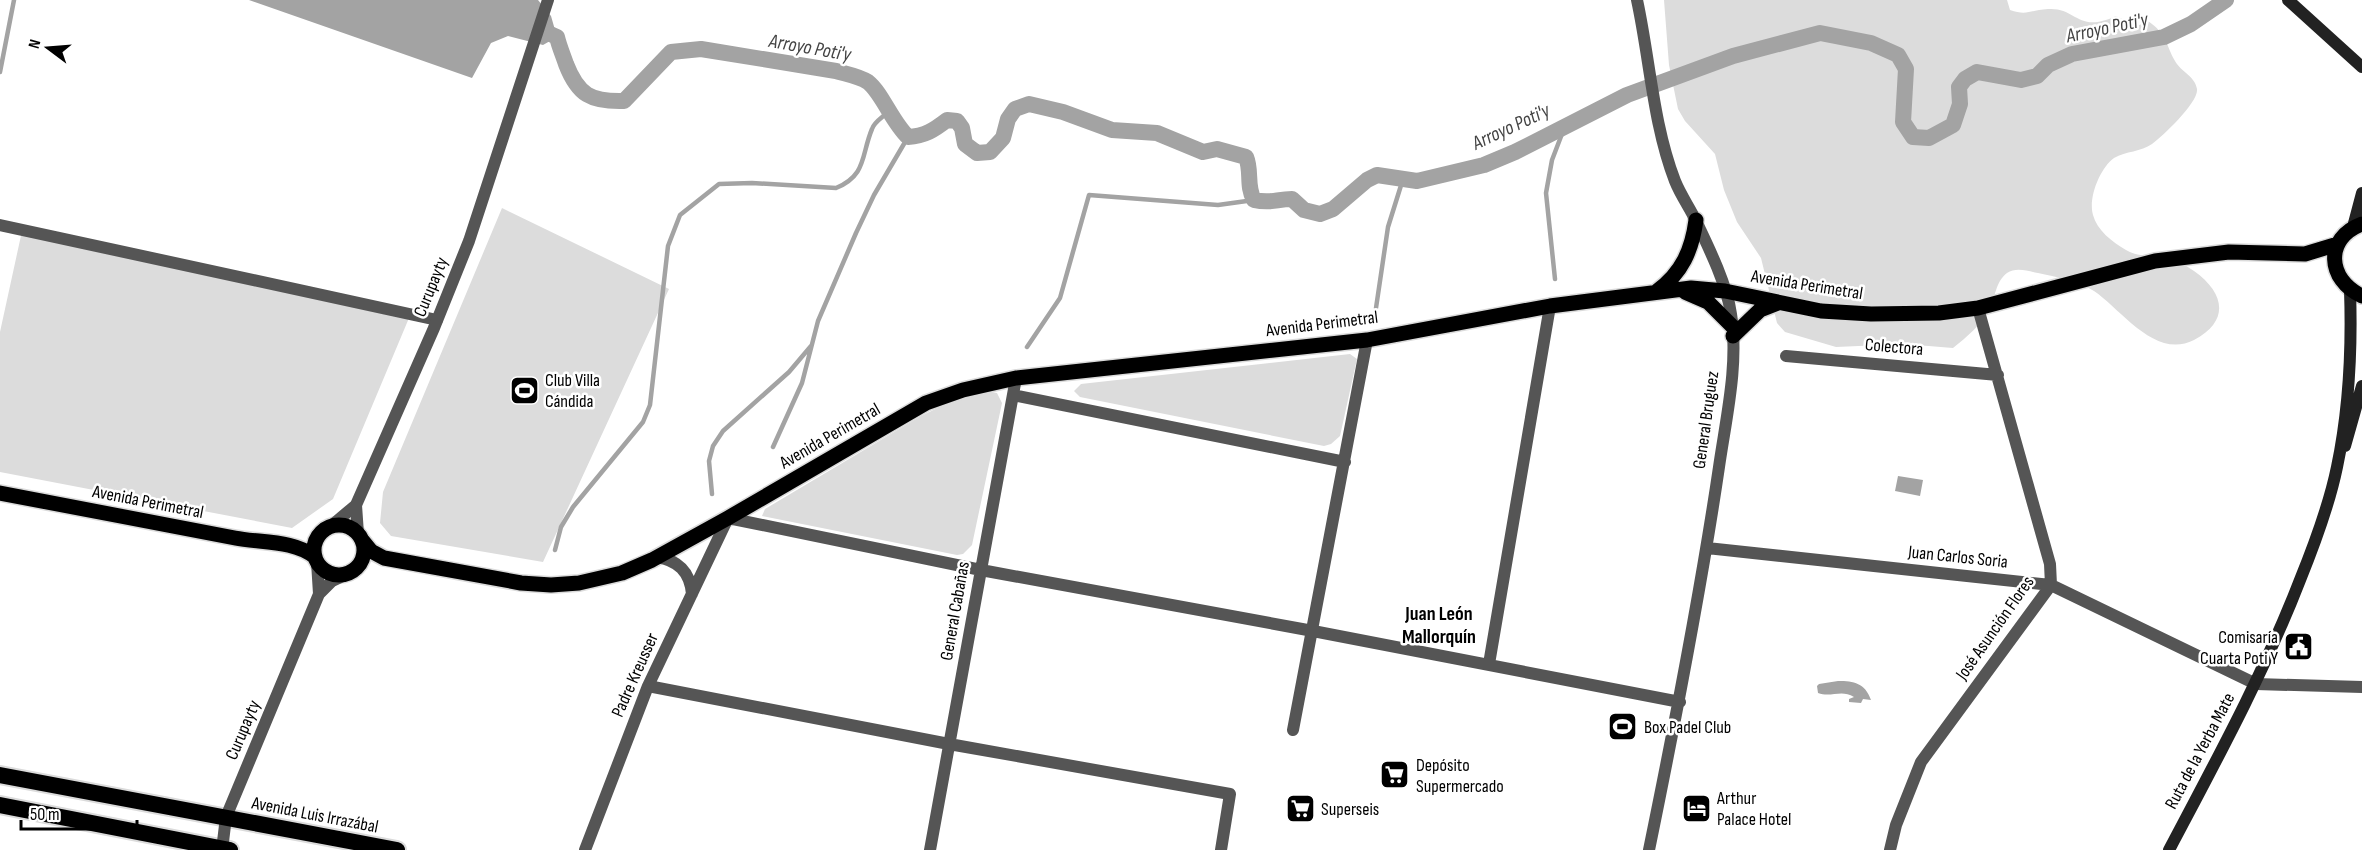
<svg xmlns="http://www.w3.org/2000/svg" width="2362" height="850" viewBox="0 0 2362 850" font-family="'Sofia Sans Condensed',sans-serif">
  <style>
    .green { fill: #dcdcdc }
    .water { fill: #a3a3a3 }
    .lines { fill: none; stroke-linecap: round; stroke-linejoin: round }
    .stream { stroke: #a3a3a3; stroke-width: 4.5 }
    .canal { stroke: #a3a3a3; stroke-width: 16 }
    .primary-casing { stroke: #dbdbdb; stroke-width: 18 }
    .trunk-casing { stroke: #dbdbdb; stroke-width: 20 }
    .minor { stroke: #555; stroke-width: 12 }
    .tertiary { stroke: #555; stroke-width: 12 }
    .secondary { stroke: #222; stroke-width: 12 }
    .primary { stroke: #000; stroke-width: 15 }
    .trunk { stroke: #000; stroke-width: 16 }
    .labels { text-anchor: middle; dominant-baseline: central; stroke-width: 5; stroke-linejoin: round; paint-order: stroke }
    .street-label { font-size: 18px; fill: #000; stroke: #fff }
    .poi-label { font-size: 18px; fill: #000; stroke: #fff; text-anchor: start }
    .water-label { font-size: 20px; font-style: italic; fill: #444; stroke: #fff }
    .neighbourhood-label { font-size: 20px; font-weight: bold; fill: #000; stroke: #fff }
  </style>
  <rect width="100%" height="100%" fill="#fff"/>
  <path class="green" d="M1664,0H2007L2010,10C2027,16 2031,10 2048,9C2077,7 2077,34 2116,16L2137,26L2148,21C2167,34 2165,43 2175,61C2181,72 2195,76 2197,89C2199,102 2163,136 2152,144C2141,152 2126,151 2114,158C2100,168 2088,198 2093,215C2097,230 2112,242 2126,250C2140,258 2156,255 2170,258C2179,261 2186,266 2194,271C2225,293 2230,321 2194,340C2155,360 2121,309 2094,291C2078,281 2056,277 2038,273C2028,271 2016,267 2007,273C1995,282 1996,297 1989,309C1980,326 1968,336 1953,348L1904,344L1836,347L1785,332L1777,323L1761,258L1737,222L1724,190L1715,154L1685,121L1678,109L1669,65Z
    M502,208L669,289L543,562L391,536L380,523L383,492Z
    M22,231L409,318L333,499L292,528L0,472V332Z
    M1350,354L1357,359L1340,436L1331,444L1324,446L1080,397L1074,391L1081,384Z
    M987,391L997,393L1002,403L972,545L963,554L957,555L762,516L765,509L921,416L954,400Z"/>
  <path class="water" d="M249,0H538L551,16L557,37L543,45L508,36L491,43L472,78Z
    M1898,476L1923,480L1920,496L1895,491Z
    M1838,681C1854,681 1865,683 1871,700L1863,699L1861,703L1849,702V699L1854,697C1841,689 1831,698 1818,693L1817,686L1819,684Z"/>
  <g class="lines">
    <path class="stream" d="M0,72L14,0
      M1555,279L1546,193L1552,160L1565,126
      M1376,308L1388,227L1403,179
      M1027,347L1060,298L1089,195L1218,205L1254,200
      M773,447L802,383L818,321L856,233L874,195L908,137
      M712,494L709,461L713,446L723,431L789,372L811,346
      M555,550L561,527L573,507L643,422L650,405L668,246L680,215L719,184L752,183L836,188C867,175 861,155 872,129C874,122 883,117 888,112"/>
    <path class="canal" d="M539,29L557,37C559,46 563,55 566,64C578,95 591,102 624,101L671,52L701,49L836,71C846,74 859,76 868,82C882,93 892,122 908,137C925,136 934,130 947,120L957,121L962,128L965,144L977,153L990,152L1003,138L1008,119L1015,109L1029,104L1063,112L1112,130L1157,133L1203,152L1217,149L1246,157C1252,171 1246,186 1254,200C1272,204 1276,199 1292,199L1304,210L1320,214L1333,209L1367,180L1377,175L1417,181L1484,165L1515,152L1627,95L1733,56L1820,33L1871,43L1898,55L1906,69L1903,122L1913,137L1929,138L1953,125L1960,104L1959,87L1965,79L1977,72L2021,80L2037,76L2048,65L2072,54L2164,37L2191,24L2226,0"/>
    <defs>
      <path id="primary" d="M2362,224C2324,238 2327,280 2362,296
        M1657,291C1682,273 1692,250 1696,220
        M1685,292L1708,302L1732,326
        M1733,336L1760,310L1778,303
        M0,493C78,508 157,523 235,538C261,543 294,540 315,557
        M314 550a25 25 0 1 1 50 0a25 25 0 1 1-50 0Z
        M362,540L371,551L384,558L521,583L551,585L579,583L622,573L652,560L728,518L926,403L963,390L1016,378L1367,340L1550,306L1691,288L1725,291L1821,311L1871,314L1939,313L1978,308L2155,261L2229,252L2305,254L2338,244"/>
      <path id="trunk" d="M0,775L397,850
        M0,805L230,850"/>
    </defs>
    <use href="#primary" class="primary-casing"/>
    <use href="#trunk" class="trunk-casing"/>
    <path class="minor" d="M1637,0C1650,60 1653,124 1675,181C1681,196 1690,208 1696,221C1709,248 1727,285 1731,314C1739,364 1726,418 1719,467C1700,596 1675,723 1649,850
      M0,225L437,320
      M1786,356L1998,375
      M1013,395L1345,462
      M1707,548L2051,585L2256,684L2362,687
      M656,557C678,560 690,572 692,594
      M1489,664L1550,306
      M648,686L949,744L1230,794L1221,850
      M1293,730L1367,340
      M585,850L648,686L728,518L981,570L1313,631L1680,702
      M930,850L1016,378
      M1890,850L1896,825L1921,762L2051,585L2050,564L1978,308"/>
    <path class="tertiary" d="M356,505L358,534
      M331,526L356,505L434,328L469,241L548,0
      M317,562L319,594
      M222,850L226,817L319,594L332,581L347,574"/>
    <path class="secondary" d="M2288,0L2362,67
      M2353,227L2362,193
      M2345,446L2362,386
      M2169,850C2216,761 2264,673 2300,580C2315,543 2329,506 2337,467C2349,410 2352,348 2350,290"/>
    <use href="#primary" class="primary"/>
    <use href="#trunk" class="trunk"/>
  </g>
  <defs>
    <symbol id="stadium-square" viewBox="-11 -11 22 22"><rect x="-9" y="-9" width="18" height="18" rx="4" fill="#000" stroke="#fff"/><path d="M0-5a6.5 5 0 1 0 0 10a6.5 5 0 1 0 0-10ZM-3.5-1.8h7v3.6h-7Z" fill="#fff"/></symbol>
    <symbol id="civic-square" viewBox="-11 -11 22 22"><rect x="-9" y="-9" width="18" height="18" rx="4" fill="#000" stroke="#fff"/><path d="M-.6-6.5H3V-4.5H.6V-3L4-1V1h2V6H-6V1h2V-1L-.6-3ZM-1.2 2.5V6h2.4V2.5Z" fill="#fff"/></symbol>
    <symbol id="supermarket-square" viewBox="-11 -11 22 22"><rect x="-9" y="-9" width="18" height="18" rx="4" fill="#000" stroke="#fff"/><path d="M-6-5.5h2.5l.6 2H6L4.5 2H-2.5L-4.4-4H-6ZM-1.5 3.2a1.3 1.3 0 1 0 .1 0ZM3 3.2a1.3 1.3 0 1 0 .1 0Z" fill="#fff"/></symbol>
    <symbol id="hotel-square" viewBox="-11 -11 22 22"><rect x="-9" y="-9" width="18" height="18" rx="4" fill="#000" stroke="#fff"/><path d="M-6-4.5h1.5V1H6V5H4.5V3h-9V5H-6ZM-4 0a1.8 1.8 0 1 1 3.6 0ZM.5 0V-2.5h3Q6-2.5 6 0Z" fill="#fff"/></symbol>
  </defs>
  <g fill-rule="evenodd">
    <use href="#stadium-square" x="508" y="374" width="33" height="33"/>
    <use href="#civic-square" x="2282" y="630" width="33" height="33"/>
    <use href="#stadium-square" x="1606" y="710" width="33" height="33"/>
    <use href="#supermarket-square" x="1378" y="758" width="33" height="33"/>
    <use href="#hotel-square" x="1680" y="792" width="33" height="33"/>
    <use href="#supermarket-square" x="1284" y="792" width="33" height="33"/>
  </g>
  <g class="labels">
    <g class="street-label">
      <text transform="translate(1807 285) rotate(9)">Avenida Perimetral</text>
      <text transform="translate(431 287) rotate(-68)">Curupayty</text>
      <text transform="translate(1322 324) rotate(-7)">Avenida Perimetral</text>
      <text transform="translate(1894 347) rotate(5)">Colectora</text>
      <text transform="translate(1706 420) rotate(-82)">General Bruguez</text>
      <text transform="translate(830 436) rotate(-30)">Avenida Perimetral</text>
      <text transform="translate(148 502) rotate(11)">Avenida Perimetral</text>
      <text transform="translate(1958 557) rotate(6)">Juan Carlos Soria</text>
      <text transform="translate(955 611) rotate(-80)">General Cabañas</text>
      <text transform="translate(1995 628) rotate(-55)">José Asunción Flores</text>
      <text transform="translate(635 675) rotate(-66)">Padre Kreusser</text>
      <text transform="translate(243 730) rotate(-67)">Curupayty</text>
      <text transform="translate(2200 751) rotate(-62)">Ruta de la Yerba Mate</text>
      <text transform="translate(315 815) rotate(11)">Avenida Luis Irrazábal</text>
    </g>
    <g class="poi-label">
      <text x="545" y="380">Club Villa<tspan x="545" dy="21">Cándida</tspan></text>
      <text x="2278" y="637" text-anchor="end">Comisaría<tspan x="2278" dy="21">Cuarta Poti Y</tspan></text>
      <text x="1644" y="727">Box Padel Club</text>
      <text x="1416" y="765">Depósito<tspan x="1416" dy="21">Supermercado</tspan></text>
      <text x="1717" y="798">Arthur<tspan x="1717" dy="21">Palace Hotel</tspan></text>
      <text x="1321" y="809">Superseis</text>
    </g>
    <g class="water-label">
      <text transform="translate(2107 28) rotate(-12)">Arroyo Poti'y</text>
      <text transform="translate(810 48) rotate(10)">Arroyo Poti'y</text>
      <text transform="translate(1511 127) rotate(-25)">Arroyo Poti'y</text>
    </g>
    <g class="neighbourhood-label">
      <text x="1439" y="614">Juan León<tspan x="1439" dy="23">Mallorquín</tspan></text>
    </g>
  </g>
  <g transform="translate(48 48) rotate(286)" stroke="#ffffff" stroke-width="4.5" paint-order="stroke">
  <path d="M0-4.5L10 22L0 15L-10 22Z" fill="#000000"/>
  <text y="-9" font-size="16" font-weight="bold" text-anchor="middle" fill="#000000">N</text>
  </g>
  <path d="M21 820v9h116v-9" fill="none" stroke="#000000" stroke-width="3"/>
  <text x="30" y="820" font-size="18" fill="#000000" stroke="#ffffff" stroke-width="4.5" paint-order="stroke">50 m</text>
</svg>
